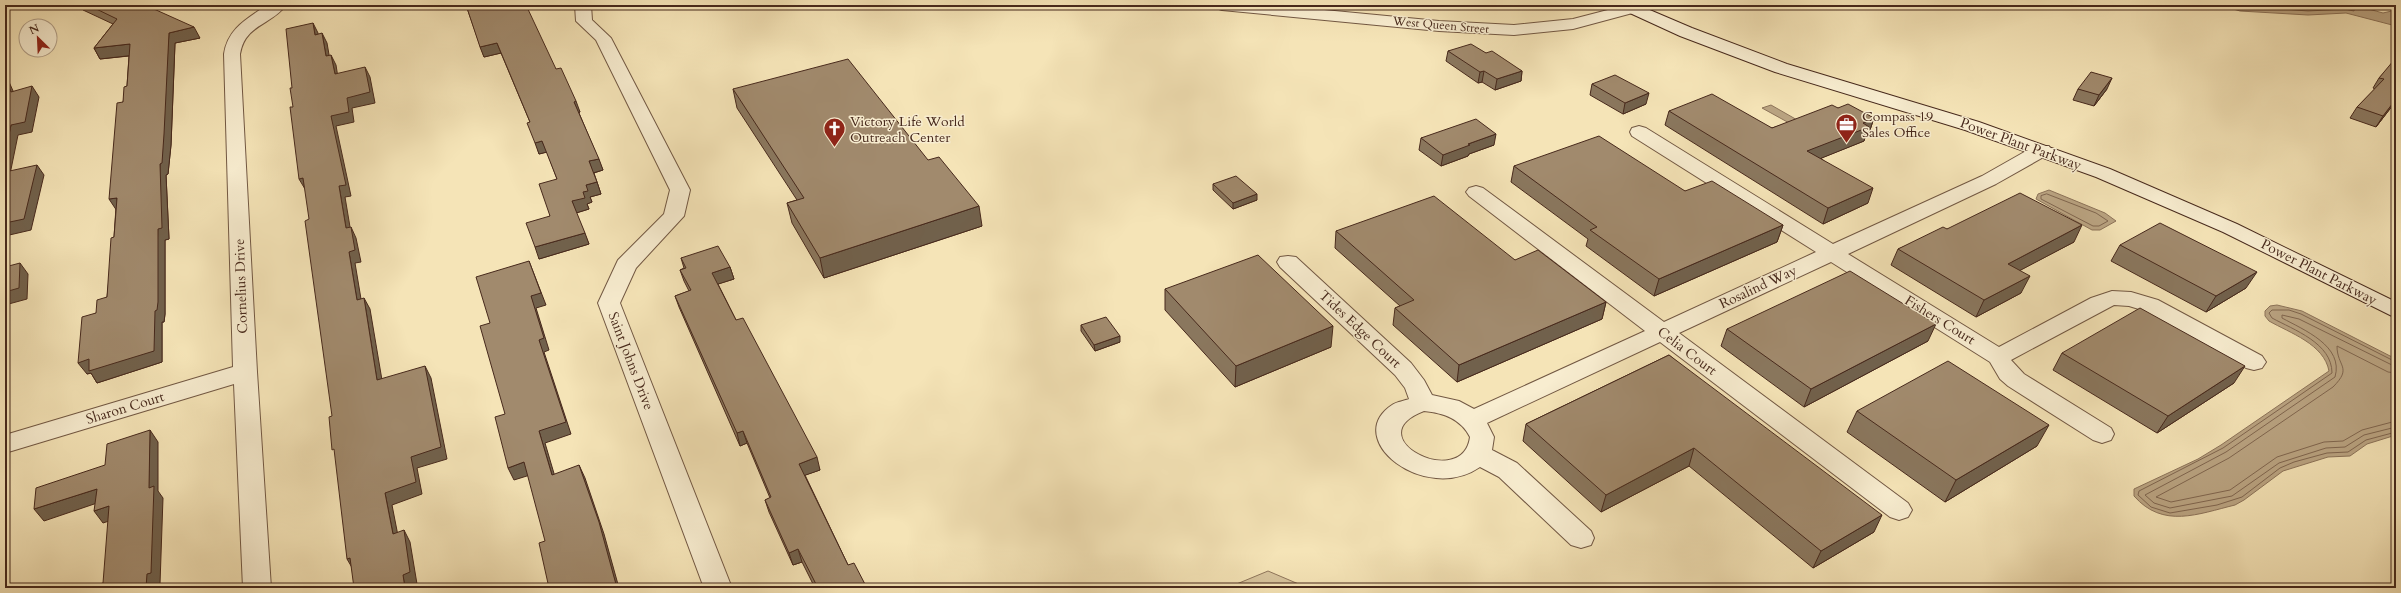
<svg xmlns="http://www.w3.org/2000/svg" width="2401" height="593" viewBox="0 0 2401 593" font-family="Cardo,serif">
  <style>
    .green { fill: #d7c49d; stroke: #8f765c }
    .water { fill: #baa482; stroke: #8c7359 }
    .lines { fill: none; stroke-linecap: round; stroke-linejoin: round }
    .shore { stroke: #80664f; stroke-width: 1 }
    .minor-casing { stroke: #725843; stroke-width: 2 }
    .tertiary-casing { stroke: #725843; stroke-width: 2 }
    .secondary-casing { stroke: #47291c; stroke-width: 2 }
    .minor { fill: #f8edd0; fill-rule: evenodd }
    .tertiary { fill: #f8edd0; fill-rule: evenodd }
    .secondary { fill: #f8edd0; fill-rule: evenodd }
    .wall { fill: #8a775e; stroke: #47291c }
    .shaded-wall { fill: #71614c; stroke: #47291c }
    .building { fill: #a18a6d; stroke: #47291c }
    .labels { text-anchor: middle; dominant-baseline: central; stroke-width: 3; stroke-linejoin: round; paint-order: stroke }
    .far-street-label { font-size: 12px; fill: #47291c; stroke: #f8edd0 }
    .poi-label { font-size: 14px; fill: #47291c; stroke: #f8edd0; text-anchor: start }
    .street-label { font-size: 14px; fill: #47291c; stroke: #f8edd0 }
  </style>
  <rect width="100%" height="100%" fill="#f5e4b7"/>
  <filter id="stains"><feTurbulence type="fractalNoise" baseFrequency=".005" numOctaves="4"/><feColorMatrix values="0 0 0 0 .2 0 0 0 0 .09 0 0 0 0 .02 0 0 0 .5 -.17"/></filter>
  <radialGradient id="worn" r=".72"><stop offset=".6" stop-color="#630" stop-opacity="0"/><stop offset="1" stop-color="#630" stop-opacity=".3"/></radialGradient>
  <path class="green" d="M1268,571L1308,588H1227Z"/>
  <path class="water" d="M2220,5H2354L2383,13L2396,10V26L2346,13L2308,15L2240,11Z
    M1771,105L1799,121L1791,124L1762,108Z
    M2049,190L2105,213L2116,221L2100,230H2092L2036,199L2038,194Z
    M2277,305L2302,311L2396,359V435L2367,444L2350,456L2328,457L2283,471L2244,500L2235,505C2198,514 2163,529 2134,496V489L2198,459L2221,445L2329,371C2324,344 2290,333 2269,321L2265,316V311L2270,306Z"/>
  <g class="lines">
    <path class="shore" d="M2233,5L2308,11L2345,9L2354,11L2355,5
      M2284,5H2332
      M2047,194L2096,213L2108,221L2099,226H2093L2041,199V196Z
      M2396,362L2301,314L2289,310H2272L2269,313L2272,318C2294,330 2332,343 2332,373L2223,448L2139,491L2138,495L2151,507L2170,513L2217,505L2242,497L2280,468L2294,462L2327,453L2348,452L2366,440L2396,432
      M2396,367L2299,319L2282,315V318C2304,330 2344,346 2335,377L2226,452L2145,495L2154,503L2170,508L2232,496L2279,463L2326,448L2345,447L2364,435L2396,427
      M2396,373L2388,372L2337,346C2337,367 2353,367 2333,387L2229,458L2156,497L2171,502L2230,490L2277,457L2324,442L2343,441L2362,430L2396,421"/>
    <defs>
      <path id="minor" d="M267,5H286C272,25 245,24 240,54L257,372L271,588H243L234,384L5,453V435L233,367L224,54C228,28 247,19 267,5Z
        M575,5H591L592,20L611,38L690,190L684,216L636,268L620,303L732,588H704L598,303L618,260L664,214L670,190L596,40L576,21Z
        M1639,126L1646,128L1833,244L1982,176L2035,146H2049L2051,150L2049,154L1996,184L1848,254L1999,347L2091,298L2112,291L2131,292L2158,300L2262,356L2266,362L2262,368L2254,370L2246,368L2142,310L2129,306L2114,305L2011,360L2024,374L2111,428L2114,434L2111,440L2102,443L2093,440L2008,386L2000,379L1990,362L1831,262L1679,333L1908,503L1912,510L1908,517L1899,520L1890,517L1660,342L1487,423L1494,437L1492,450L1517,463L1591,531L1594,538L1591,545L1581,548L1571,545L1499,477L1480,467C1425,505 1341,439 1392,405C1396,402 1404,401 1409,399L1405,388L1395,375L1280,267L1277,262L1280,257L1288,256L1296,257L1411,363L1424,380L1432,395L1459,401L1474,409L1645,331L1469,196L1466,192L1469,188L1476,186L1483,188L1664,322L1816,252L1632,136L1630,132L1632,128ZM1424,411C1444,413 1461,419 1470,437C1463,492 1355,437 1424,411Z"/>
      <path id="tertiary" d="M1214,5H1272L1439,21L1514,25L1573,19L1627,5H1640L1642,8L1640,11L1573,29L1514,35L1439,31L1222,10L1216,8Z"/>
      <path id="secondary" d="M1617,5H1638L1692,28L1787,64L1979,122L2110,169L2237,224L2396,302V318L2223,232L2096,177L1965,130L1775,72L1680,36L1619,8Z"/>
    </defs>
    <use href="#minor" class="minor-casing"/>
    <use href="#tertiary" class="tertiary-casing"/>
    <use href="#secondary" class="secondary-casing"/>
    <use href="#minor" class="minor"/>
    <use href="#tertiary" class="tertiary"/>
    <use href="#secondary" class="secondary"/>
  </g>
  <path class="wall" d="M78,5H131L133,7L200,38L175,43L171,145L168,174L166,175L169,239L165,240V314L164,322H162V362L97,383L91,373L87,374L96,313L107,297L114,237L123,102L127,86L129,56L100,59L94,48L113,24L83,10Z
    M466,5L556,69L580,112L579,113L603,170L594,173L601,194L590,197L592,202L587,204L589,209L576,213L589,244L539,259L550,216L557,179L547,152L539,154L530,122L501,53L484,57Z
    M1448,51L1486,53L1522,71L1521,81L1495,90L1482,82L1478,83L1446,61Z
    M2396,60V101L2376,127L2350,118L2357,107L2375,89L2373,88L2379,78Z
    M1592,84L1646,104L1623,114L1590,95Z
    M733,89L928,160L982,226L824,278L792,223L787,203L797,200L737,108Z
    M2078,89H2107L2094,106L2073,100Z
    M1838,108L1874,118L1869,133L1866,134L1864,141L1821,158L1868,203L1823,224L1665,125L1669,111L1772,128Z
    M1421,138L1494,145L1469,154L1468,156L1441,166L1419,150Z
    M1514,166L1685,191L1783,225L1777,242L1654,296L1586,246L1588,239L1511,182Z
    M1213,184L1257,200L1233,209L1213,190Z
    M1947,229L2074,242L2020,270L2021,293L1976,317L1891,265L1898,249Z
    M1336,231L1515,260L1606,302L1602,319L1457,382L1393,325L1395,308L1400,306L1335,248Z
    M2120,245L2246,288L2206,312L2111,261Z
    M681,258L730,267L734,279L718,284L736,320L820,470L805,475L848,565L867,588H815L802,562L793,565L769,512L765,500L770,498L747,443L740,446L679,307L675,296L689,291L684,281L680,270L684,268Z
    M1165,289L1331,347L1235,387L1165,310Z
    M1081,325L1120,342L1095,351L1081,331Z
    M1727,329L1928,341L1804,407L1721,346Z
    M2062,353L2234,383L2157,433L2053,370Z
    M1669,355L1874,532L1813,568L1689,466L1601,512L1523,441L1526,424Z
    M1857,411L2037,446L1945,502L1847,432Z"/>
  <path class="shaded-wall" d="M313,23L318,33L320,44L315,35Z
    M194,27L200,38L175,43L171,145L168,174L166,175L169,239L165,240V314L164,322H162V362L97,383L91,373L87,374L78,363L155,311L160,164L169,33Z
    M322,33L327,43L331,66L326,56Z
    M497,43L501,53L484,57L480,47Z
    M130,44L136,55L100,59L94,48Z
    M331,55L336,65L339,84L335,74Z
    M365,67L370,77L375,103L352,108L354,122L336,126L351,196L345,197L352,239L346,228L339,186L331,116L347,98Z
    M1484,71L1482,82L1478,83L1480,72Z
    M1522,71L1521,81L1495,90L1497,79Z
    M5,73L18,102L11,92L5,78Z
    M2112,78L2107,89L2094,106L2099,95Z
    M32,86L39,97L32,132L18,135L8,184L5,179V153L11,125Z
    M1649,93L1646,104L1623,114L1625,103Z
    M2396,99V101L2376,127L2383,116Z
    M576,101L580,112L578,113L574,102Z
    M1874,118L1869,133L1866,134L1864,141L1802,166L1807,151L1863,123Z
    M1496,134L1494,145L1469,154L1468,156L1441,166L1443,155L1468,144Z
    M542,141L547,152L539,154L535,143Z
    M599,159L603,170L593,173L589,161Z
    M37,165L44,175L31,230L5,236V223Z
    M303,178L305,189L299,179Z
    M597,182L601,194L590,197L592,202L587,204L589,209L576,213L572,201L583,192L586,185Z
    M1873,188L1868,203L1823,224L1828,208Z
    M1257,194V200L1233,209V203Z
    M117,198V211L109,199Z
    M979,206L982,226L824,278L820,258Z
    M1783,225L1777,242L1654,296L1659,279Z
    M2082,225L2074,242L2000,281L2008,264Z
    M351,227L356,238L361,262L355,263L363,311L357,300L349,252Z
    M585,233L589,244L539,259L535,247Z
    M529,261L546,305L536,308L549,350L544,352L571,434L545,443L558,487L552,475L539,431V340L531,296Z
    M20,263L28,274L27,299L5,305V292Z
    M730,267L734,279L715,285L712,273Z
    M2257,272L2246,288L2206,312L2216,296Z
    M2030,276L2021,293L1976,317L1984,300Z
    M364,298L370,309L384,392L377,380Z
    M1606,302L1602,319L1457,382L1459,365Z
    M1936,324L1928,341L1804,407L1811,389Z
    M1333,326L1331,347L1235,387L1236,366Z
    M1120,336V342L1095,351L1094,345Z
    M425,366L431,378L447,459L417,468L422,494L392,505L400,546L393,534L385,493L411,457Z
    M2245,366L2234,383L2157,433L2168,416Z
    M2049,425L2037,446L1945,502L1956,480Z
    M150,430L158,442V491L163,498L160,584L156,586V588H146Z
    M743,431L747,443L740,446L737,433Z
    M1694,448L1689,466L1601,512L1606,495Z
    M817,457L820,470L803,476L799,464Z
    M524,462L530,475L514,480L508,468Z
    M579,465L585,478L604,534L619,588H617Z
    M97,489L106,500L44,521L34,509Z
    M109,506L118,518L103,523L94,511Z
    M1882,515L1874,532L1813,568L1821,551Z
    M404,530L410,542L417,584L410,587L411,588H405L403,575Z
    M798,549L802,562L793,565L789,553Z
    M350,558L354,571L347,559Z"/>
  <path class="building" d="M88,5H131L133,7L139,5H145L194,27L169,33L164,134L162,163L160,164L162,228L158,229V302L157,310L155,311L154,351L89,371V359L78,363L82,317L96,313L97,300L107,297L111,238L114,237L117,198L109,199L117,103L123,102L124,87L127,86L130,44L94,48L117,19Z
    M466,5H526L556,69L561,68L576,101L574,102L599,159L589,161L597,182L586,185L588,191L583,192L585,198L572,201L585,233L535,247L526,223L550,216L539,184L557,179L542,141L535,143L527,123L530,122L497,43L480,47Z
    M313,23L315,35L322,33L326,56L331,55L335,74L365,67L370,92L347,98L349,112L331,116L346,185L339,186L346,228L351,227L355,250L349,252L357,300L364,298L377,380L425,366L441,447L411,457L416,482L385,493L393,534L404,530L410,572L403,575L405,588H354L350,558L347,559L334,449L332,450L329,417L332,416L305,221L309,219L303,178L299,179L290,107H293L290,88H292L286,29Z
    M1471,44L1486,53L1492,51L1522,71L1497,79L1484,71L1480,72L1448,51Z
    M848,59L928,160L939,157L979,206L820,258L787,203L804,198L733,89Z
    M2394,60H2396V99L2383,116L2357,107L2384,79L2379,78Z
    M2091,72L2112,78L2099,95L2078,89Z
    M1615,75L1649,93L1625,103L1592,84Z
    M5,78L11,92L32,86L25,122L11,125L5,153Z
    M1712,94L1772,128L1832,105L1838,108L1848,104L1874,118L1863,123L1869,127L1807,151L1873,188L1828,208L1669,111Z
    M1476,119L1496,134L1468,144L1470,145L1443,155L1421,138Z
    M1599,136L1685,191L1712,181L1783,225L1659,279L1590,230L1597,227L1514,166Z
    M37,165L24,219L5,223V172Z
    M1236,176L1257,194L1233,203L1213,184Z
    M2020,193L2082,225L2008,264L2030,276L1984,300L1898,249L1943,227L1947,229Z
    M1434,196L1515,260L1538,250L1606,302L1459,365L1395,308L1414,300L1336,231Z
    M2160,223L2257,272L2216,296L2120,245Z
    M718,246L730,267L712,273L736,320L743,318L817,457L799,464L848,565L854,563L867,588H818L798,549L789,553L765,500L771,497L743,431L737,433L675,296L691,290L680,270L686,268L681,258Z
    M1258,255L1333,326L1236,366L1165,289Z
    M529,261L541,293L531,296L544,338L539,340L566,422L539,431L552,475L579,465L599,522L617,588H549L539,543L545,541L524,462L508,468L495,417L505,414L480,326L490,323L476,277Z
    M20,263L19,288L5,292V267Z
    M1850,271L1936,324L1811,389L1727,329Z
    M2140,308L2245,366L2168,416L2062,353Z
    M1106,317L1120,336L1094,345L1081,325Z
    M1669,355L1882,515L1821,551L1694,448L1606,495L1526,424Z
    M1948,361L2049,425L1956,480L1857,411Z
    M150,430L149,488L154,486L151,573L147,574L146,588H89V587L103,583L109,506L94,511L97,489L34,509L36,488L105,465L107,444Z"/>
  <defs>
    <symbol id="office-pin" viewBox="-11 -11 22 30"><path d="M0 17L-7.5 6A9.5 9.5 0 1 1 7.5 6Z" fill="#8f2418" stroke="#f8edd0"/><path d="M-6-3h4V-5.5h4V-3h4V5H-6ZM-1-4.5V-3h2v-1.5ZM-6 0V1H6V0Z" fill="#fff"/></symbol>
    <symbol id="church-pin" viewBox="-11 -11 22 30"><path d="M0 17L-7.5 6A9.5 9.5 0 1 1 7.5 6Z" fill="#8f2418" stroke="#f8edd0"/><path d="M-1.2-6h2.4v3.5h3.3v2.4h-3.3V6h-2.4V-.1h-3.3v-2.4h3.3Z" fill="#fff"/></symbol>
  </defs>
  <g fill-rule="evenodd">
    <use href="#office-pin" x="1834" y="112" width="25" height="34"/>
    <use href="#church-pin" x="822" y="116" width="25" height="34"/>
  </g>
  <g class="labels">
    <g class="far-street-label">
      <text transform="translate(1441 25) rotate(5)">West Queen Street</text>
    </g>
    <g class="poi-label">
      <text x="1862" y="116">Compass 19<tspan x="1862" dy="16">Sales Office</tspan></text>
      <text x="850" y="121">Victory Life World<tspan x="850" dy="16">Outreach Center</tspan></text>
    </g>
    <g class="street-label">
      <text transform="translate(2021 144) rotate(20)">Power Plant Parkway</text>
      <text transform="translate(2319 272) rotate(27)">Power Plant Parkway</text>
      <text transform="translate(241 286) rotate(-92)">Cornelius Drive</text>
      <text transform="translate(1758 287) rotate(-25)">Rosalind Way</text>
      <text transform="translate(1940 320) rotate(32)">Fishers Court</text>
      <text transform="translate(1360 329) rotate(43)">Tides Edge Court</text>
      <text transform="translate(1687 351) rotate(37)">Celia Court</text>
      <text transform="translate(631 361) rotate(69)">Saint Johns Drive</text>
      <text transform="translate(125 408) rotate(-17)">Sharon Court</text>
    </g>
  </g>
  <rect width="2401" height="593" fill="none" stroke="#f5e4b7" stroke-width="20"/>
  <rect x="6" y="6" width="2389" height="581" fill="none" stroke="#47291c" stroke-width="2"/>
  <rect x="10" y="10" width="2381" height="573" fill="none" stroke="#47291c"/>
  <g transform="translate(38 38) rotate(336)"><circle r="19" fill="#f8edd0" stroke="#b19f88"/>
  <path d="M0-3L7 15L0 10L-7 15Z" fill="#8f2418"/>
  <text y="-6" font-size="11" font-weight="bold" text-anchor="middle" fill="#47291c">N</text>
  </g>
  <rect width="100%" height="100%" filter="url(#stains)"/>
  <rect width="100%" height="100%" fill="url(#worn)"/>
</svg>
